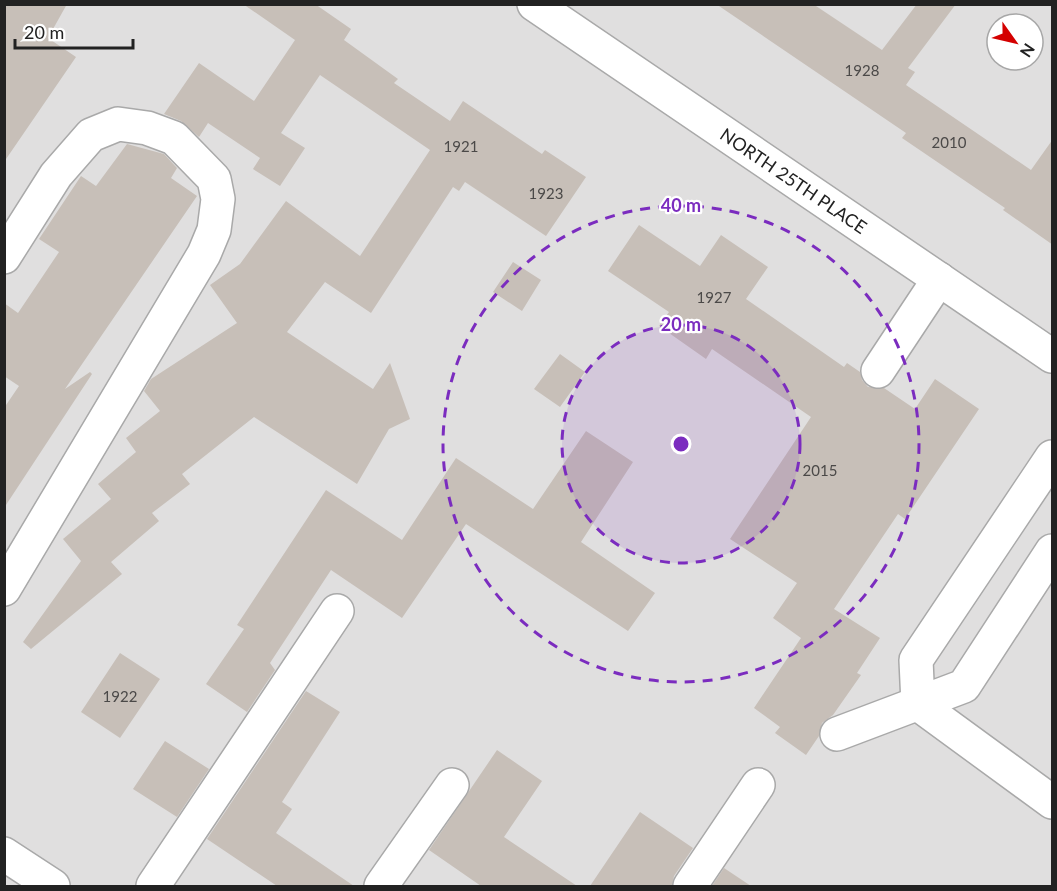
<svg xmlns="http://www.w3.org/2000/svg" width="1057" height="891" viewBox="0 0 1057 891" font-family="Lato,sans-serif">
  <style>
    .residential { fill: #e0dfdf; fill-rule: evenodd }
    .building { fill: #c7bfb8 }
    .lines { fill: none; stroke-linecap: round; stroke-linejoin: round }
    .minor-casing { stroke: #a9a9a9; stroke-width: 36 }
    .minor { stroke: #fff; stroke-width: 33 }
    .ring { fill: none; stroke: #7b2cbf; stroke-width: 3; stroke-dasharray: 10 8 }
    .labels { text-anchor: middle; dominant-baseline: central; stroke-width: 4.5; stroke-linejoin: round; paint-order: stroke }
    .number-label { font-size: 15px; fill: #4b4948 }
    .street-label { font-size: 18px; fill: #222; stroke: #fff }
    .centre { fill: #7b2cbf; stroke: #fff; stroke-width: 3 }
    .ring-label { font-size: 18px; text-anchor: middle; font-weight: bold; fill: #7b2cbf; stroke: #fff; stroke-width: 4.5; stroke-linejoin: round; paint-order: stroke }
  </style>
  <rect width="100%" height="100%" fill="#f2efe9"/>
  <path class="residential" d="M5,5H1052V886H5ZM997,24H1033V60H997Z"/>
  <path class="building" d="M4,4H67L48,38L76,57L4,162Z
    M243,4H315L351,29L344,40L398,79L394,83L450,121L463,101L542,154L545,150L586,177L546,236L465,182L459,191L453,187L371,313L325,282L287,332L373,389L390,363L410,419L389,429L357,484L254,417L182,474L190,484L152,513L159,521L111,562L122,574L31,649L23,642L81,561L63,539L111,499L98,484L136,452L126,438L160,411L144,391L151,379L237,323L210,285L240,264L286,201L360,256L430,150L320,75L281,133L305,148L280,186L253,169L260,158L208,123L199,137L181,121L164,114L199,63L254,101L295,40Z
    M716,4H813L882,50L917,4H956L908,68L915,72L906,85L1031,170L1053,139V245L1003,210L1005,208L902,138L906,133Z
    M127,144L164,154L177,168L171,178L197,196L65,389L90,372L92,374L4,508V408L19,386L4,376V303L18,313L59,252L39,239L81,176L96,186Z
    M639,225L700,266L721,235L768,267L746,299L844,367L847,363L860,372L862,380L868,387L884,388L915,409L935,379L979,409L905,519L898,514L834,609L880,638L857,673L861,675L833,715L822,723L819,736L806,755L775,733L780,727L754,708L801,638L773,618L797,583L730,539L811,417L712,349L706,359L659,326L669,312L608,271Z
    M513,262L541,280L522,311L493,292Z
    M560,354L585,372L560,407L534,389Z
    M586,431L633,462L581,542L655,593L628,631L466,524L402,618L331,570L270,663L275,670L247,712L206,684L244,629L237,625L326,490L402,540L456,458L533,509Z
    M120,653L160,679L120,738L81,712Z
    M306,691L340,712L282,802L292,809L276,833L354,886H277L207,839Z
    M165,741L209,769L177,817L133,789Z
    M497,750L542,781L504,837L577,886H481L429,850Z
    M640,812L693,848L674,876L672,886H590Z
    M724,868L751,886H712Z"/>
  <g class="lines">
    <defs>
      <g id="minor">
        <path id="s1" d="M534,4L1052,356"/>
        <path d="M4,257L56,175L91,135L118,124L147,128L174,138L214,179L218,199L214,230L204,254L4,589"/>
        <path d="M878,371L939,279"/>
        <path d="M918,704L916,660L1052,457"/>
        <path d="M918,704L1052,802"/>
        <path d="M837,734L964,686L1052,551"/>
        <path d="M4,854L53,886"/>
        <path d="M153,886L337,611"/>
        <path d="M381,886L452,785"/>
        <path d="M690,886L758,785"/>
      </g>
    </defs>
    <use href="#minor" class="minor-casing"/>
    <use href="#minor" class="minor"/>
  </g>
  <circle cx="681" cy="444" r="119" fill="#7b2cbf" fill-opacity=".12"/>
  <g class="ring">
    <circle cx="681" cy="444" r="119"/>
    <circle cx="681" cy="444" r="238"/>
  </g>
  <g class="labels">
    <g class="number-label">
      <text x="862" y="70">1928</text>
      <text x="949" y="142">2010</text>
      <text x="461" y="146">1921</text>
      <text x="546" y="193">1923</text>
      <text x="714" y="297">1927</text>
      <text x="820" y="470">2015</text>
      <text x="120" y="696">1922</text>
    </g>
    <g class="street-label">
      <text stroke="none"><textPath href="#s1" startOffset="314">NORTH 25TH PLACE</textPath></text>
    </g>
  </g>
  <circle cx="681" cy="444" r="9" class="centre"/>
  <g class="ring-label">
    <text x="681" y="212">40 m</text>
    <text x="681" y="331">20 m</text>
  </g>
  <rect width="1057" height="891" fill="none" stroke="#222222" stroke-width="12"/>
  <g transform="translate(1015 42) rotate(124)"><circle r="28" fill="#ffffff" stroke="#a7a7a7" stroke-width="1.5"/>
  <path d="M0-4.5L10 22L0 15L-10 22Z" fill="#d40000"/>
  <text y="-9" font-size="16" font-weight="bold" text-anchor="middle" fill="#222222">N</text>
  </g>
  <path d="M15 39v9h118v-9" fill="none" stroke="#222222" stroke-width="3"/>
  <text x="24" y="39" font-size="18" fill="#222222" stroke="#ffffff" stroke-width="4.5" paint-order="stroke">20 m</text>
</svg>
